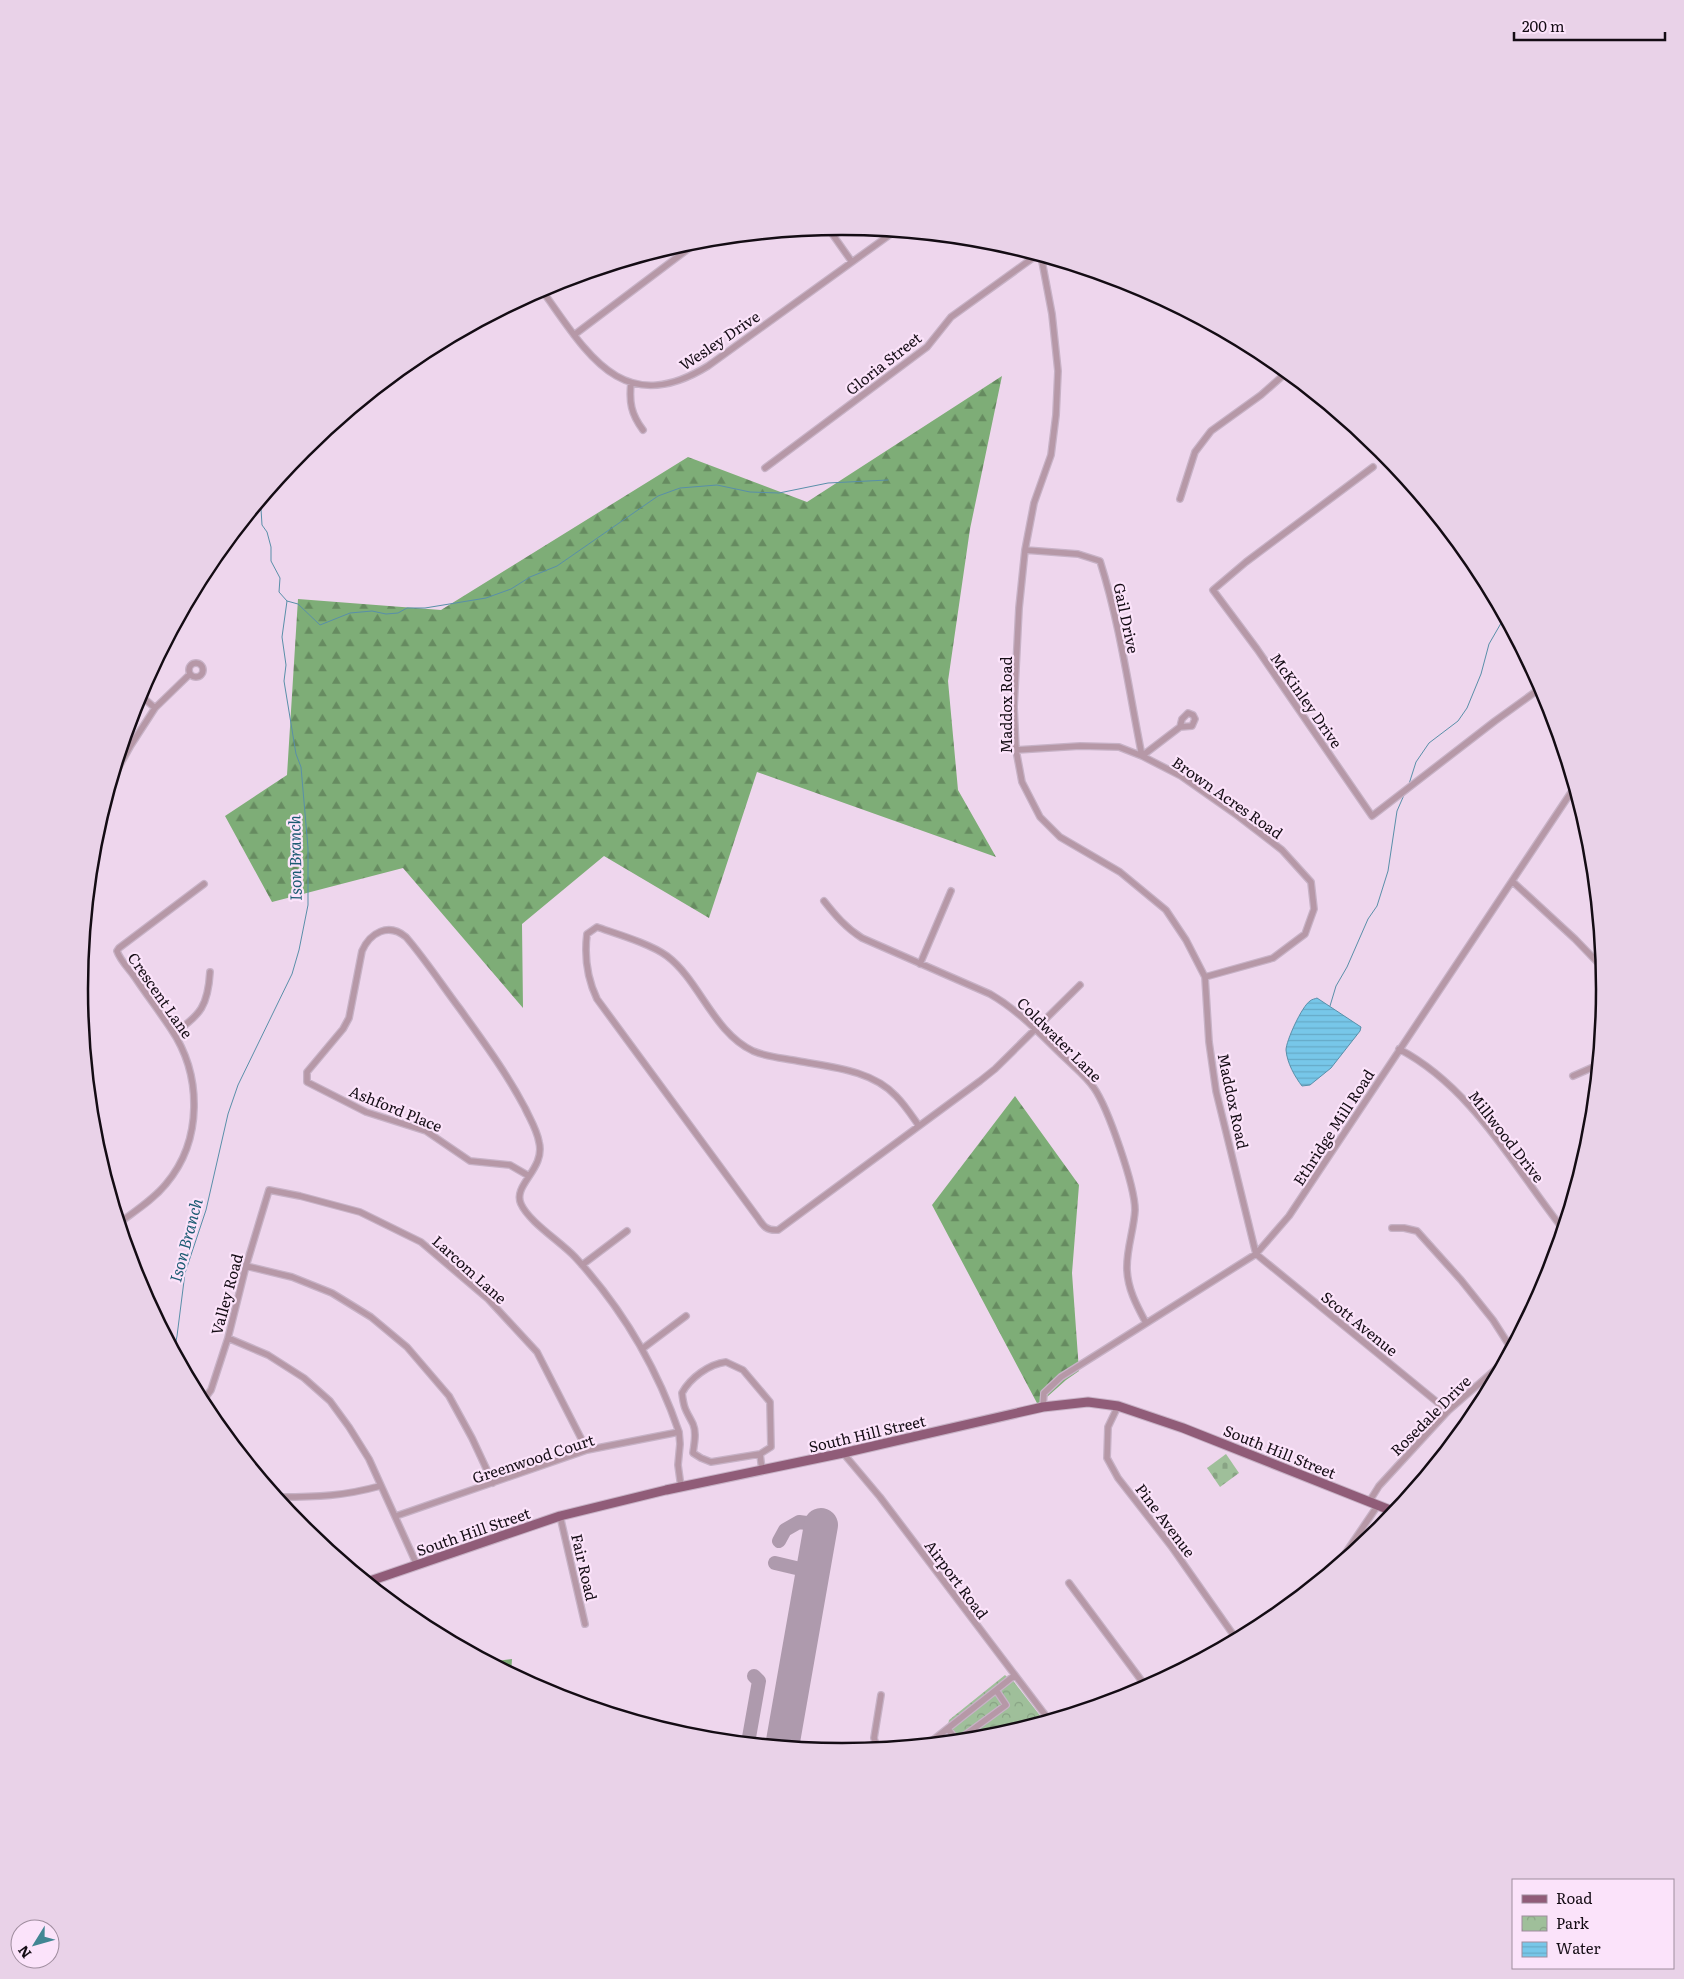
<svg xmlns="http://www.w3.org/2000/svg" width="1684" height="1979" viewBox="0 0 1684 1979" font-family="Literata,serif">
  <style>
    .forest { fill: url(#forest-firs) }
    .cemetery { fill: url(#cemetery-stones) }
    .park { fill: url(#park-crowns) }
    .water { fill: url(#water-rules); stroke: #598fa9 }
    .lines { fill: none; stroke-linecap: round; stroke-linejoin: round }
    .stream { stroke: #598fa9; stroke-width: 1 }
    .taxiway { stroke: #ae9aad; stroke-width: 14 }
    .runway { stroke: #ae9aad; stroke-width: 34 }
    .minor-casing { stroke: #c7b2c6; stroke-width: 8 }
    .primary-casing { stroke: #c7b2c6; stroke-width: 11 }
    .minor { stroke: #b698a7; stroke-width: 5.5 }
    .primary { stroke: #905c78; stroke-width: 9 }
    .labels { text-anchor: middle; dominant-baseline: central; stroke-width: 4.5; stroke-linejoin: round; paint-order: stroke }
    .street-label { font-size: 15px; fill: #140c14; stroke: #fbe3fa }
    .water-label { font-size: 16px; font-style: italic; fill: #1b5b72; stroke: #fbe3fa }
    .rim { fill: none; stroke: #140c14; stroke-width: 2.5 }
  </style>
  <defs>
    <pattern id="forest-firs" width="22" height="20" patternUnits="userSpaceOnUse" patternTransform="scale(1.25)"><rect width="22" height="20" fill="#7ead77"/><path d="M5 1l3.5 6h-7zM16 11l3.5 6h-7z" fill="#668b60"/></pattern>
    <pattern id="cemetery-stones" width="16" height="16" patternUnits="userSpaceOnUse" patternTransform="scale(1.25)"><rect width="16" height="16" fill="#9fbf9a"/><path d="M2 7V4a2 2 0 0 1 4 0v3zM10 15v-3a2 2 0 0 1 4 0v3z" fill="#88a384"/></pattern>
    <pattern id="park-crowns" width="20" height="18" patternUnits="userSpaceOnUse" patternTransform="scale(1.25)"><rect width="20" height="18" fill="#9fbf9a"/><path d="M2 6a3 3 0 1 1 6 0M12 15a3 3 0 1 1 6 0" fill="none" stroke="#88a384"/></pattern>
    <pattern id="water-rules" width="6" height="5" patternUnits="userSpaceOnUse" patternTransform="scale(1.25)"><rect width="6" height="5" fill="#77c7e9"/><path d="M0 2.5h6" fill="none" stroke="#66aac7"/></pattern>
  </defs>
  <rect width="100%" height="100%" fill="#eed6ed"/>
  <path class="forest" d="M1002,376L970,529L948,681L958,790L996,857L757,772L709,918L604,856L522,924L523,1008L403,868L272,902L225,816L287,775L298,599L441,610L688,457L807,502Z
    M1015,1096L1079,1185L1072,1273L1079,1371L1066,1380L1038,1405L932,1205Z
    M512,1659L511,1674L488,1662Z"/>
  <path class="cemetery" d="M1226,1454L1239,1473L1220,1487L1207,1468Z"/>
  <path class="park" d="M1005,1675L1009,1679L1011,1678L1045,1722L991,1738L929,1744L948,1725L949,1720Z"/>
  <path class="water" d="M1317,998L1361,1027L1360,1031L1331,1068L1310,1085L1302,1086C1295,1077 1287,1063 1286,1050C1286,1041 1302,1006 1310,1001C1312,999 1315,999 1317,998Z"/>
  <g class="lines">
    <path class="stream" d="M287,601L298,604L320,625L350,613L372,611L386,614L398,613L407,608H425L486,598L511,589L530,577L557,566L658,496L680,488L717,485L750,492L779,493L828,483L888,480
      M1409,784L1416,762L1429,743L1458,721L1467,708L1481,674L1489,644L1504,618
      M1330,1006L1336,986L1347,967L1368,919L1377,906L1388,871L1397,811L1404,795
      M174,1351L177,1336L185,1273L206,1210L228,1114L238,1085L292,974L299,950L308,905V848L301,767L296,754L284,681L286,665L282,637L287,601L279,592L280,578L271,561V547L267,532L262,525L261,509L259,503"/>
    <path class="taxiway" d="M779,1541L785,1530L799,1522L821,1525
      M775,1563L813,1572
      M748,1743L759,1681L754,1676"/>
    <path class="runway" d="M782,1747L821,1525"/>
    <defs>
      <path id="minor" d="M828,228L852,262
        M1041,256L1052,314L1058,371L1056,415L1051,455L1034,503L1025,550L1019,608L1014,707L1016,750L1022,782L1040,817L1060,837L1120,872L1166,910L1186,940L1205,977L1209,1042L1216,1091L1256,1254L1448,1411
        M541,289C586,351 621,420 708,366L895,231
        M574,335L700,240
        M631,383C629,402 631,414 643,430
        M1373,467L1246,562L1213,590L1257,649L1372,816L1495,721L1542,687
        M765,468L927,347L951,317L1037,255
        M1180,499L1195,452L1211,431L1261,395L1287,372
        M1025,550L1078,554L1100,561C1120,624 1129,691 1142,756L1180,727L1182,719L1188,713L1193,715L1195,719L1192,726L1180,727
        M189 670a7 7 0 1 1 14 0a7 7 0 1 1-14 0Z
        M139,694L155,708
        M1016,750L1080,746L1119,747L1142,756L1181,776L1238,816L1282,850L1311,882L1314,909L1305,934L1273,958L1205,977
        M112,779L131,745L155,708L190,674
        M1512,881L1575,939L1603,968
        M824,901C835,915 846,928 862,938L990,994C1018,1010 1039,1033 1062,1055C1073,1066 1086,1076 1094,1088C1108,1108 1135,1186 1135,1210C1134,1230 1126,1250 1127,1270C1128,1290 1137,1306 1146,1323
        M920,964L951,891
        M174,1033C201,1015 208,1005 210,972
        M1399,1049C1472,1087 1514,1167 1563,1229
        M1573,1076L1598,1065
        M919,1126C912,1116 905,1105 896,1096C872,1070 831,1067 798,1061C783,1058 767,1057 753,1051C713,1032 700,981 667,956C651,944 617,934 597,927L587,934C584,958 587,978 597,999L758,1218C763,1226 767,1231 778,1230L980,1081L995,1069L1080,985
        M529,1176L510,1165L470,1161L426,1131L366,1112L307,1082V1072L343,1029L349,1018L362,951C370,933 388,922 406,937C425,959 442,985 460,1009C483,1041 506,1072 525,1108C530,1119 537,1130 539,1142C546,1169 512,1185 521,1204C529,1222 561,1242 575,1257C621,1307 657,1368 679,1432L680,1444L678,1465L681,1487
        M119,1223C135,1211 153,1200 166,1184C203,1140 202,1075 171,1029C159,1011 146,994 134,976C128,968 120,960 117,951L119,948L204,884
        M582,1265L627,1231
        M246,1266L292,1277L332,1293L371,1317L407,1347L449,1396L472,1438L493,1483
        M228,1338L268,1355L304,1378L330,1401L349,1427L369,1459L417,1565
        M642,1349L686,1316
        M726,1362L743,1370L770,1402L771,1447L760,1454L711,1462L701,1458L693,1453C694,1444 697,1433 693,1424C686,1410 684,1410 682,1393C690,1378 709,1364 726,1362Z
        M200,1400L205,1398L211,1390L228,1338L246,1266L269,1190L300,1196L360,1212L421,1242L488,1299L537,1352L587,1450
        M1118,1406L1108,1427L1107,1458L1118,1478L1171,1546L1237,1640
        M1043,1407L1044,1393L1061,1377L1256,1254L1289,1216L1574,788
        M843,1453L880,1497L1049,1720
        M760,1454L762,1470
        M271,1491L277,1492L280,1499
        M280,1497C317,1497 344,1496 380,1486
        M1369,1502L1379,1486L1448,1411L1497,1368L1504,1359L1509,1345L1493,1320L1461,1280L1417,1231L1404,1228H1392
        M396,1516L587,1450L679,1432
        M560,1516L585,1624
        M1336,1567L1378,1505
        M1069,1583L1147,1688
        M948,1729L957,1741L1006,1705L996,1690
        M928,1744L1015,1675
        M877,1749L874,1738L881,1695"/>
      <path id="primary" d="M367,1582L560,1516L666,1490L843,1453L1043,1407L1088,1402L1118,1406L1183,1428L1395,1512"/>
    </defs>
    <use href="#minor" class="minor-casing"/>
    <use href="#primary" class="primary-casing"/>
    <use href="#minor" class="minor"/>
    <use href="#primary" class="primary"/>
  </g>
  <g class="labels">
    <g class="street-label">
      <text transform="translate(719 340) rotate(-34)">Wesley Drive</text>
      <text transform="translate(883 363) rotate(-38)">Gloria Street</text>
      <text transform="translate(1127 618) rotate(78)">Gail Drive</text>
      <text transform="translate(1307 700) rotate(55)">McKinley Drive</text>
      <text transform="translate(1005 705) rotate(-90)">Maddox Road</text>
      <text transform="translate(1228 797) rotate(35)">Brown Acres Road</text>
      <text transform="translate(161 995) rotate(55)">Crescent Lane</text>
      <text transform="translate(1060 1039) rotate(45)">Coldwater Lane</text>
      <text transform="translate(1234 1101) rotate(78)">Maddox Road</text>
      <text transform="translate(396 1108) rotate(22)">Ashford Place</text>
      <text transform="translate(1333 1127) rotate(-57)">Ethridge Mill Road</text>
      <text transform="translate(1507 1136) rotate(52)">Millwood Drive</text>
      <text transform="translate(470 1269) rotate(42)">Larcom Lane</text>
      <text transform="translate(226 1294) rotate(-75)">Valley Road</text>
      <text transform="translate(1360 1323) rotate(39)">Scott Avenue</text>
      <text transform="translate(1430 1415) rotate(-45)">Rosedale Drive</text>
      <text transform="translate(867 1433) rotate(-13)">South Hill Street</text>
      <text transform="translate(1280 1451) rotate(22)">South Hill Street</text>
      <text transform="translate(533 1458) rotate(-18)">Greenwood Court</text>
      <text transform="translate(1166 1520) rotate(53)">Pine Avenue</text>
      <text transform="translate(473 1531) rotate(-19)">South Hill Street</text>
      <text transform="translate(585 1567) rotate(77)">Fair Road</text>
      <text transform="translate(957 1579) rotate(53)">Airport Road</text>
    </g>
    <g class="water-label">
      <text transform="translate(294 858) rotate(-91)">Ison Branch</text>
      <text transform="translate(185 1240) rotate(-75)">Ison Branch</text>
    </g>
  </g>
  <path d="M0 0H1684V1979H0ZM88 989a754 754 0 1 1 1508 0a754 754 0 1 1-1508 0Z" fill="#e9d2e8" fill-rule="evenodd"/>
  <path class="rim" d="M88 989a754 754 0 1 1 1508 0a754 754 0 1 1-1508 0Z"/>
  <rect x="1512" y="1879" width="162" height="90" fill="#fbe3fa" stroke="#9f8d9e"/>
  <rect x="1522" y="1895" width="25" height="8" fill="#905c78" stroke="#9f8d9e"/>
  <text x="1556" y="1904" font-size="15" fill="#140c14">Road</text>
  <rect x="1522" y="1916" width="25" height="15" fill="url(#park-crowns)" stroke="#9f8d9e"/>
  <text x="1556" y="1929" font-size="15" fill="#140c14">Park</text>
  <rect x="1522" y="1942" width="25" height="15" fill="url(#water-rules)" stroke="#9f8d9e"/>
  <text x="1556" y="1954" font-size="15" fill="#140c14">Water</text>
  <g transform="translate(35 1944) rotate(233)"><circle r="24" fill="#fbe3fa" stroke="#9f8d9e"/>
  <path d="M0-4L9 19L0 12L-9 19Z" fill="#418693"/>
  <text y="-8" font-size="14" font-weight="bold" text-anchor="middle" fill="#140c14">N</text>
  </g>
  <path d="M1514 32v8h151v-8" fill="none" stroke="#140c14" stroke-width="2.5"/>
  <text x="1522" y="32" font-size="15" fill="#140c14" stroke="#fbe3fa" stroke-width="4" paint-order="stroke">200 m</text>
</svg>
